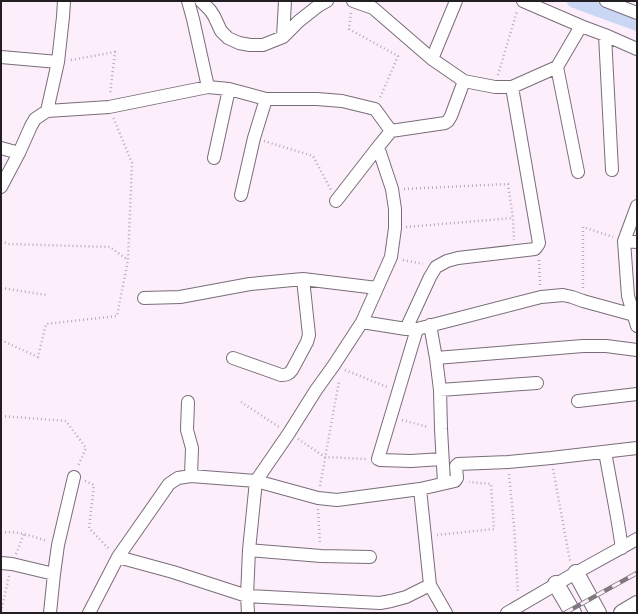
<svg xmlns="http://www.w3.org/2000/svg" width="638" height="614" viewBox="0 0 638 614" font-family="'Golos Text',sans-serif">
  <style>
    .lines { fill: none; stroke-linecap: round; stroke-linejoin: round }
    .canal { stroke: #c9d7f5; stroke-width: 14 }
    .street-casing { stroke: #796d79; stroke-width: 14 }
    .secondary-casing { stroke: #796d79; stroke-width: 18 }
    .path { stroke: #b7abb6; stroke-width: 2.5; stroke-dasharray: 1 3; stroke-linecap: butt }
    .street { stroke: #fff; stroke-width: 12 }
    .secondary { stroke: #fff; stroke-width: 16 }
    .rail-casing { stroke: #80777f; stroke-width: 4.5 }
    .rail { stroke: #fdeefc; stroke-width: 3; stroke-dasharray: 9; stroke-linecap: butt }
  </style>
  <rect width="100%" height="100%" fill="#fdeefc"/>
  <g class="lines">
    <path class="canal" d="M574,1L637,24"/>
    <defs>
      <path id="street" d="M188,1L193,19L208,87
        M201,1L210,10L214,16L221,31L228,38L239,43L250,45H263L283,37L299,21L318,6L327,1
        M353,1L373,8L432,59L464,81L495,87H512L557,67L581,26
        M523,1L581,26L605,35L637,49
        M606,1L637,13
        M605,35L612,170
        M283,37L285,1
        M1,57L58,62
        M432,59L456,1
        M557,67L578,172
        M47,111L58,62L63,17L64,1
        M1,148L19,153
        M214,158L229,89
        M1,187L19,153L31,126L35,119L47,111L109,107L208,87L229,89L266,99H317L342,101L375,109L391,131
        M241,195L254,138L266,99
        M336,201L378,147L391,131L445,123L448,121L451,116L464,81
        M637,206L624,241L628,296L637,326
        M624,241L637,242
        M144,298L180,297L250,284L303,279L377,288
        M362,322L406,329H417L541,297L563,295L572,297L583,301L634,315
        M430,325L436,358L440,390L441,429L444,483
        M406,329L430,277L436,267L447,261L458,258L535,249L538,245L539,243L512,87
        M417,329L378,459L380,460L411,461L442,459
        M233,358L281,375C287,375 289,374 292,370L307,342L309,335L303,279
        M436,358L583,346H606L637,350
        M440,390L537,383
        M578,401L637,394
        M188,402L187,430L192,448L191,476
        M605,452L617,517L622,548
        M420,489L430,585L446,613
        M249,550L321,556L370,557
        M118,557L173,572L247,596L380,603L391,601L406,597L430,585
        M1,563L12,564L54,574
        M50,613L54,574L58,545L74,477
        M89,613L118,557L169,484L178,478L191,476L256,481L318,498L337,500L420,489L455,481L457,478L456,466L458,464L508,462L551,458L637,448
        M248,613L247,596L249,550L256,481L289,433L316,390L334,365L362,322L391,257L395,228V209L392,189L378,147
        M507,613L572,575L637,539"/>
      <path id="secondary" d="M576,573L598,613
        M556,584L573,613
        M622,613L637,604"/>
    </defs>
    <use href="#street" class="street-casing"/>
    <use href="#secondary" class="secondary-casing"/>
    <path class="path" d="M351,13L349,29L398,56L380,98
      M71,60L115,52L110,95
      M498,75L517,11
      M264,141L313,156L331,190
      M404,189L508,184L513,218L514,240
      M406,227L513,218
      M1,241L9,244L110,247L128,260
      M403,260L423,264
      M539,260L540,285
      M1,288L47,295
      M583,288V227L613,237
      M1,340L38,357L46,324L117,316L128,260L132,163L113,117
      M345,370L387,387
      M241,402L279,427
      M1,416L66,421L86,448L78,466
      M402,420L428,427
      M298,439L325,457L366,459
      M553,469L570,561
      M509,474L514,525L518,593
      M85,481L94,485L89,528L109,549
      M320,486L339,381
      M318,509L320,544
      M1,533C16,530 32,536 47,541
      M437,535L494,529L491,484L469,482
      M16,554L24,534
      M1,612L9,576"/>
    <use href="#street" class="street"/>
    <use href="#secondary" class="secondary"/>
    <defs>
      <path id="rail" d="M565,613L637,573"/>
    </defs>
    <use href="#rail" class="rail-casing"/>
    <use href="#rail" class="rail"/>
  </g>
  <rect width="638" height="614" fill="none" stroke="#231e22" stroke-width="4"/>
</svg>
